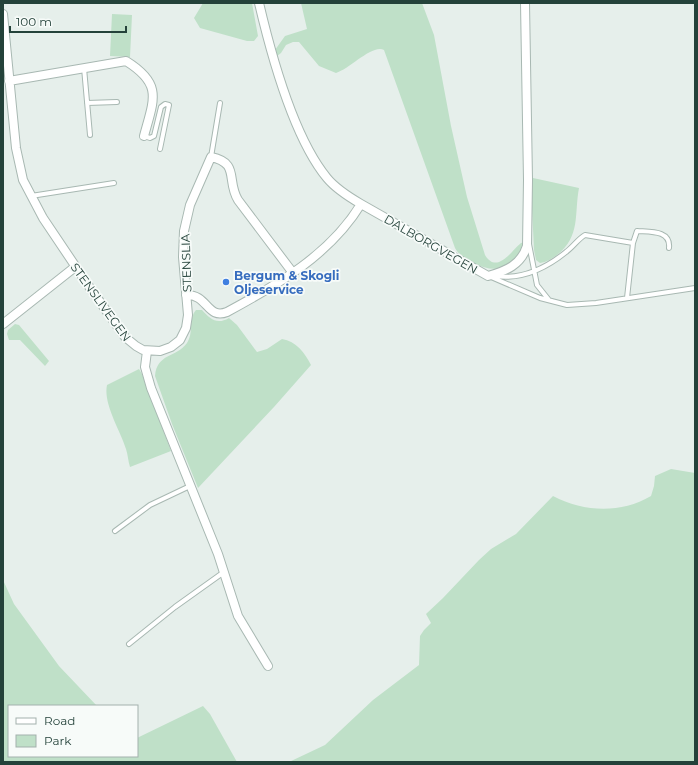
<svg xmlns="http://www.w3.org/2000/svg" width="698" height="765" viewBox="0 0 698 765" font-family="Montserrat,sans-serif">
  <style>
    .green { fill: #bfe0c8 }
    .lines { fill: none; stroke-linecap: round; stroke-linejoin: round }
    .lane-casing { stroke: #a8b8b2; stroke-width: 6 }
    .street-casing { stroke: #a8b8b2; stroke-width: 10 }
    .lane { stroke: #fff; stroke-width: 4 }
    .street { stroke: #fff; stroke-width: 8 }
    .shop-dot { fill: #3f7fe0; stroke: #f7fbf9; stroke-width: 1.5 }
    .labels { text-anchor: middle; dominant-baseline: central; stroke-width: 3.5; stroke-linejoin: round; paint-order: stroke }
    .street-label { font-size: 12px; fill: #24423a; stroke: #f7fbf9 }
    .shop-label { font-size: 12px; font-weight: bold; fill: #366cbe; stroke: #f7fbf9; text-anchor: start }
  </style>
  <rect width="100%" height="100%" fill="#e6efeb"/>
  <path class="green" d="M203,3H252L258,36L254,41H247L200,28L194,18Z
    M301,3H422L434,35L451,126L467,197L485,255C497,275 512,250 521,243L525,242C515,270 496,275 471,262C464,258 459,255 455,248L384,50C372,44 350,69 336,73L319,66L299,42H293L286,45L281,53L277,56L275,50L285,36L307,29Z
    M112,14L132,15L130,57L110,56Z
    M533,178L579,188C574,214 581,236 557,255C551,259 547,262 540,263L536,260L534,250L531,187Z
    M196,310H202C210,319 217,325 229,318L237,325L257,352L267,349L282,339C296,341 305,353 311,365L274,407L198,488L172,424L155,376C157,353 176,358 187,343C194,333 188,319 196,310Z
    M15,324L19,325L49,361L45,366L20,340H9L7,334L8,330Z
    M139,369L142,374L171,451L130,467C128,461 128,455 126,449C120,430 103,404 107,385Z
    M671,469L695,473V762H289L325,745L373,700L419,665L420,636L424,630L431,623L426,614L443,598L479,560L491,549L516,534L553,496C584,512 620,514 651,496L654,486L655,476Z
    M3,580L14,604L59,666L97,706H9V756H137V738L203,706L210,714L237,762H3Z"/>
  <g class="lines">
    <defs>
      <path id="lane" d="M84,68L90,135
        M87,103L117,102
        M144,136L150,138L154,136L161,107L165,104L169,105L160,149
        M211,157L220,103
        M31,196L114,183
        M529,244L537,285L549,300
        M495,276C522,280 545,269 566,252C573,247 578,239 585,235L633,243
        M491,277L540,298L567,305L596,303L695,288
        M627,298L633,243L637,231C650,232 671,230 669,248
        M115,531L150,505L190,486
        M129,644L175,607L224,572"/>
      <path id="street" d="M259,3C271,54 294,138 327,178C336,189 349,197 361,204L488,276C506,271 521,265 527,246L528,180L525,3
        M3,14L16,148L23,180L43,218L88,285L125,337L136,346L143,350L160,351L171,347L180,340L186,328L188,315L183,257L184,231L190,205L211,157C240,163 226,180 238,200L293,273
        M9,81L126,61C163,84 154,99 144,136
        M186,295C208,294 207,320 227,312C277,285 330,255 361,204
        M3,324L75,267
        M147,351L145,367L151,388L218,554L238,616L268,666"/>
    </defs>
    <use href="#lane" class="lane-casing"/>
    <use href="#street" class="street-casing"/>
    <use href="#lane" class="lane"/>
    <use href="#street" class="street"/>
  </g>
  <circle class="shop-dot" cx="226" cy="282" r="4"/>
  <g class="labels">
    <g class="street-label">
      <text transform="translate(431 244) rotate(30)">DALBORGVEGEN</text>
      <text transform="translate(186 263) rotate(-92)">STENSLIA</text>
      <text transform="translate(101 302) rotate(54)">STENSLIVEGEN</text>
    </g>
    <g class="shop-label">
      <text x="234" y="275">Bergum &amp; Skogli<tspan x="234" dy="14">Oljeservice</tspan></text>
    </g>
  </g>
  <rect width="698" height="765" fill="none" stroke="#24423a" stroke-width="8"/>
  <rect x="8" y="705" width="130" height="52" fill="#f7fbf9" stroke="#a3b1ad"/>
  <rect x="16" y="718" width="20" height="6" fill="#ffffff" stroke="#a3b1ad"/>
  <text x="44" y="725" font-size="12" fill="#24423a">Road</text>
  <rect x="16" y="735" width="20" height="12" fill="#bfe0c8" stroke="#a3b1ad"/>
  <text x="44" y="745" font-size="12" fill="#24423a">Park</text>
  <path d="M10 26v6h116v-6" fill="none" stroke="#24423a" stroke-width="2"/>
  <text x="16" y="26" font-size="12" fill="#24423a" stroke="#f7fbf9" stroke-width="3" paint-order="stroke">100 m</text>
</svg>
